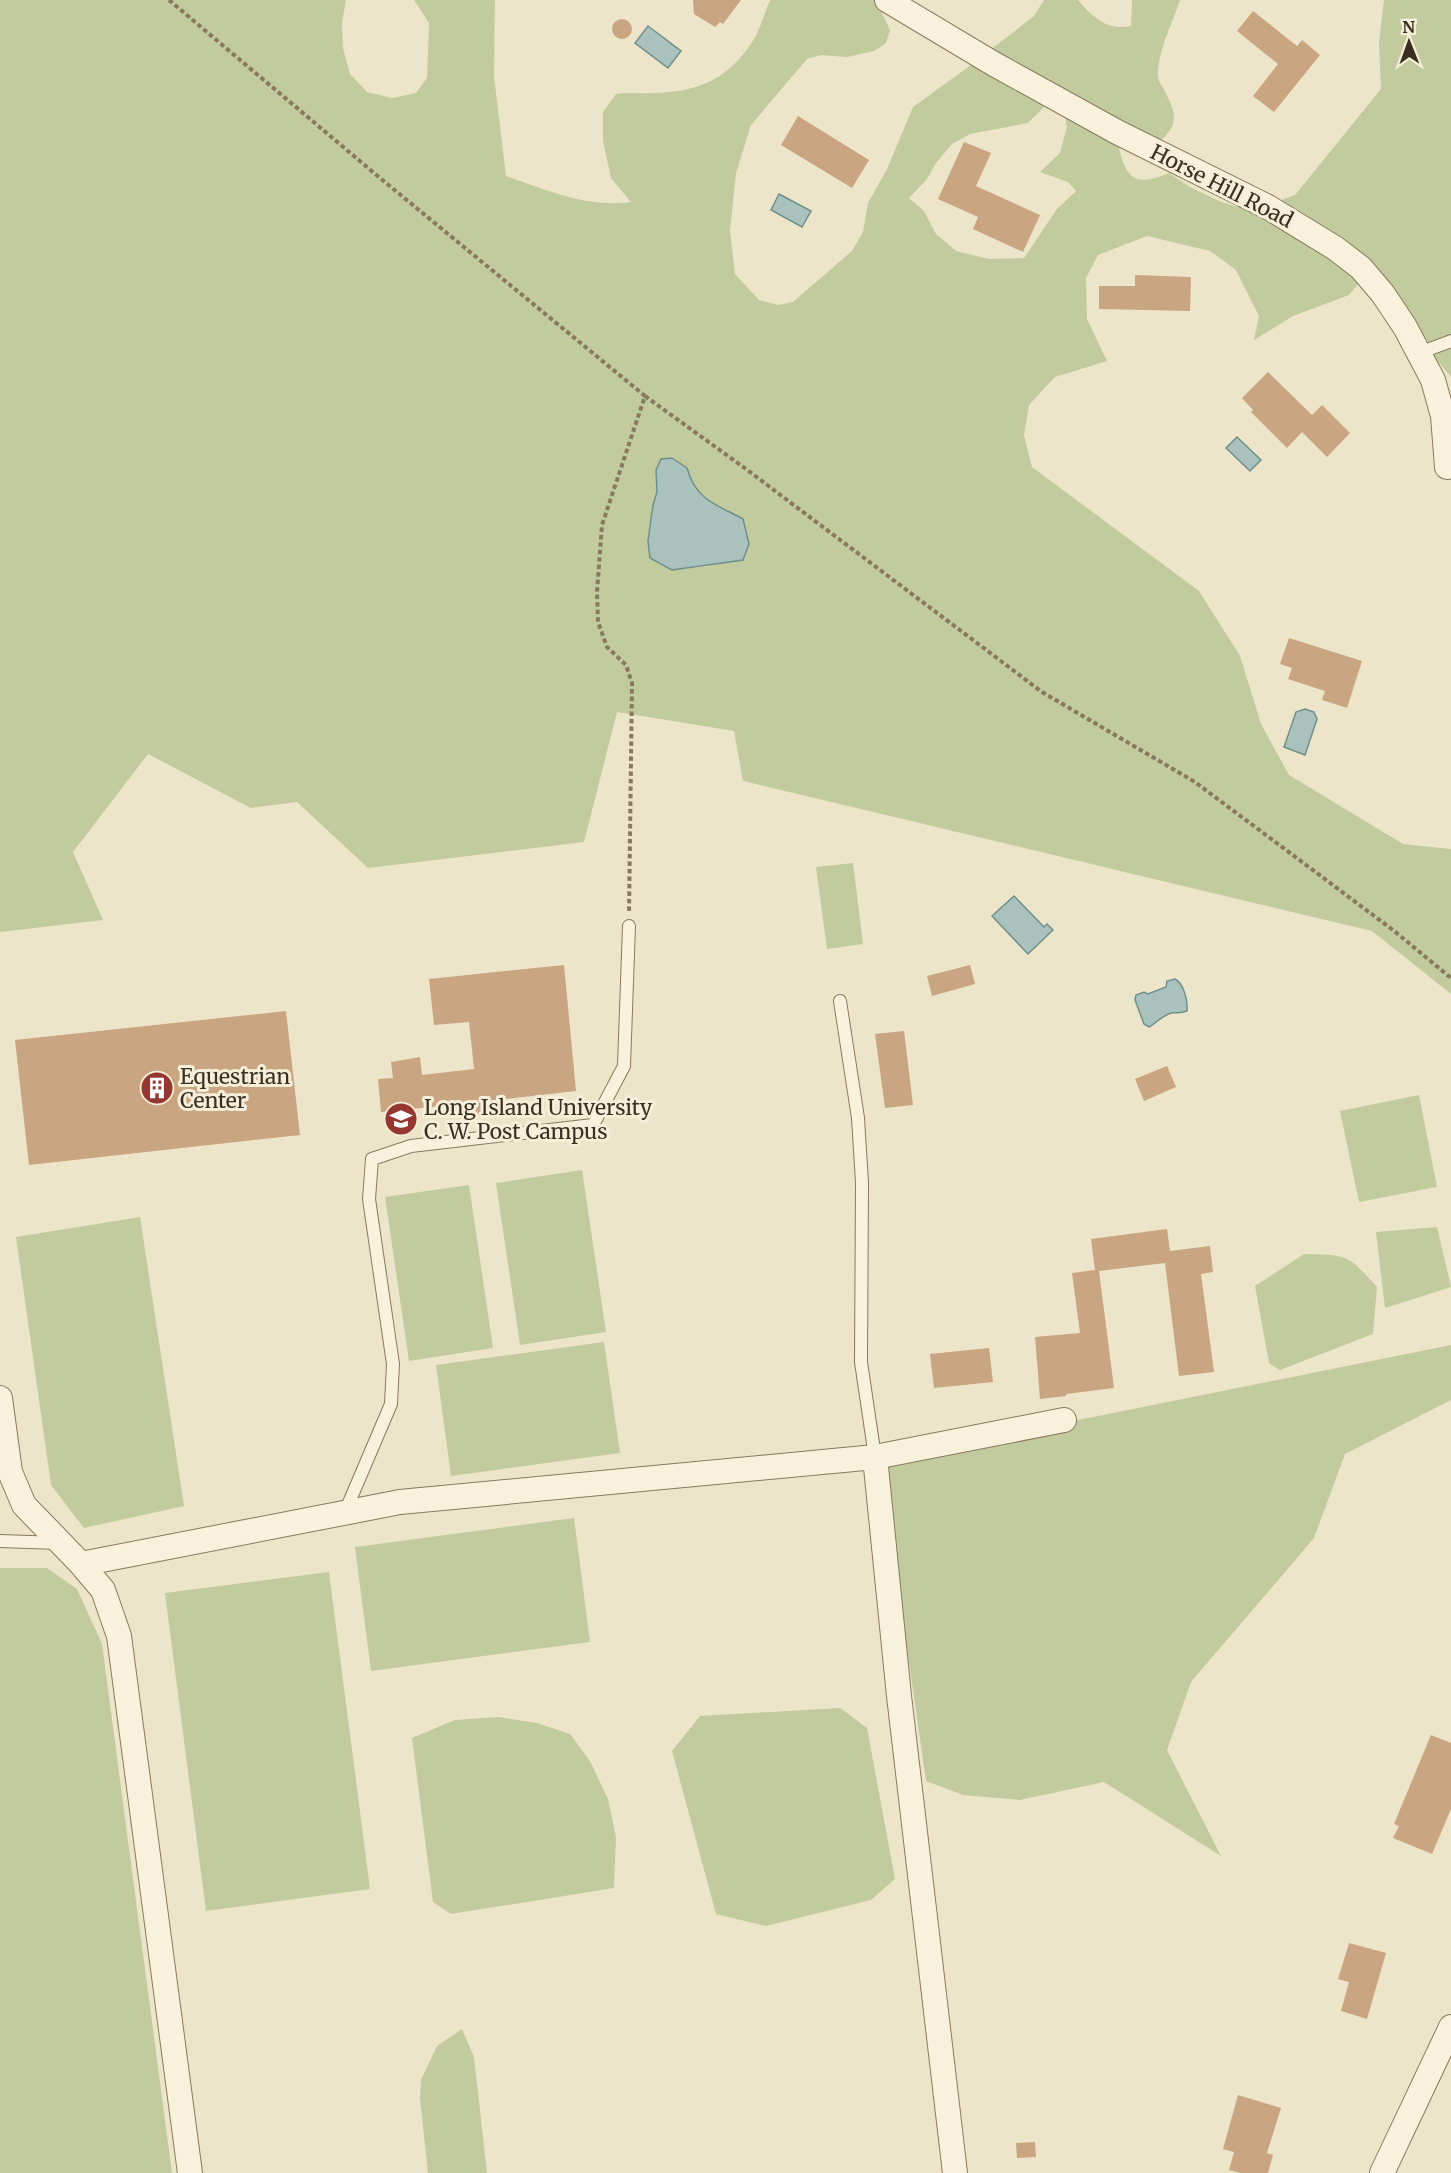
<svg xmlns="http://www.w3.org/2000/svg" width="1451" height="2173" viewBox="0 0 1451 2173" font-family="Merriweather,serif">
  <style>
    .green { fill: #c2cb9d; fill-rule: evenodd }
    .water { fill: #aac2bd; stroke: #70908b; stroke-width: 1.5 }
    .building { fill: #caa581 }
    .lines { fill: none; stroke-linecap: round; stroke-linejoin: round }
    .lane-casing { stroke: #89795e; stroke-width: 14 }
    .street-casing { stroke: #89795e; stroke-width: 26 }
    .path { stroke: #89795e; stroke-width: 4; stroke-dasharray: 4.5 3; stroke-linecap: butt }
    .lane { stroke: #f8f2dd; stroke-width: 12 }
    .street { stroke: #f8f2dd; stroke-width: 24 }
    .labels { text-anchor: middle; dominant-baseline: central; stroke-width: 6; stroke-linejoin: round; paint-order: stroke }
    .street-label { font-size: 21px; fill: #3a2f21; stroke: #f5efd9 }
    .poi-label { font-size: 21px; fill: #3a2f21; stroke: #f5efd9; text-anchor: start }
  </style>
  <rect width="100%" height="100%" fill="#ede5c9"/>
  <path class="green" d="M0,0H346L342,23L343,48L350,74L367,92L392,98L416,93L427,78L429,23L414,0H495L494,76L506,176C547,190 587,208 631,202L611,178L603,141V112L616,94C629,92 640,94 653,93C699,92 729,79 754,39C761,27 765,12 770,0H880L881,11L890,30L886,43L874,51L847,57L821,55L807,59L751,125L736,173L730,231L735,274L759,300L778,305L793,302L852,251L863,232L868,203L887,169L913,107L971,65L1034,16L1044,0H1078C1093,17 1106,31 1131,26L1132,0H1180C1172,25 1158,49 1158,76C1158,81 1163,87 1165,92C1178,116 1178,126 1157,144L1118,143C1125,178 1134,188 1169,173L1190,187L1219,201L1243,209H1257L1295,195L1381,89L1379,42L1384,0H1451V377C1428,348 1416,338 1384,319L1381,281L1372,267L1349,295L1293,316L1254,340L1259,316L1236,270L1210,251L1147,236L1098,255L1086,278L1087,319L1107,361L1055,377L1029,405L1024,435L1032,467L1199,591L1240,656L1261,724L1289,775L1403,844L1451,849V994L1372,931L743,781L734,731L617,712L584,842L368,868L297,802L251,808L148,754L73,852L103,920L0,932ZM1060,91L1067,127L1060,153L1040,172L1068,182L1076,191L1057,209L1024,258L989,259L956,251L936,234L924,211L909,198L927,179L936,163L952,144L970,134L1028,123ZM687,468C696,500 715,504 743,519L710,566L672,570L653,505L657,492Z
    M853,863L863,944L827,949L816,867Z
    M1419,1095L1437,1187L1359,1202L1340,1111Z
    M582,1170L606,1332L520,1345L496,1183Z
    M469,1185L493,1348L409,1361L385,1197Z
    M140,1217L184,1506L84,1528L51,1485L16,1237Z
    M1437,1227L1451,1287L1385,1308L1376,1232Z
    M1304,1254C1349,1255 1347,1254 1377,1287L1373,1334L1280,1370L1269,1363L1255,1286Z
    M604,1342L620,1453L451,1476L436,1365Z
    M1451,1345V1400L1345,1454L1314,1538L1191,1682L1167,1750L1221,1856L1104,1782L1020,1800L963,1795L926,1781L880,1460Z
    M574,1518L590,1642L371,1671L355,1547Z
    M0,1568H47L77,1589L102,1644L172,2173H0Z
    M329,1572L370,1889L206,1911L165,1593Z
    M840,1708L867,1728L895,1879L871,1900L766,1926L716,1914L672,1751L700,1716Z
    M499,1717L537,1723L570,1734L590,1761L608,1799L616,1837L614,1888L451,1914L433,1902L412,1738L455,1720Z
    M462,2029L474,2057L487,2173H428L420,2098L421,2080L437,2046Z"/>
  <path class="water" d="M648,26L681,51L668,68L635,43Z
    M779,194L811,211L802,227L771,210Z
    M1237,437L1261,460L1250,471L1226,448Z
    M672,458L687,468C696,500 715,504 743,519L749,544L743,560L672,570L650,558L648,541L653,505L657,492L656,470L661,459Z
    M1305,709L1314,712L1317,719L1305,755L1284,747L1296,712Z
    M1014,896L1044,927L1047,924L1053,930L1028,954L992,916Z
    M1175,979C1184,984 1188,1001 1187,1011C1180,1014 1177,1012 1171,1013C1161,1016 1157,1023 1149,1027L1144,1024L1135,1000L1136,995L1144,992L1148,994L1166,987L1167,981Z"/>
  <path class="building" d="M693,0H741L723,24L720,22L715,27L694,14Z
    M1253,11L1297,46L1302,40L1320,55L1274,112L1253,96L1278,64L1237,31Z
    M612 29a10 10 0 1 1 20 0a10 10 0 1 1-20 0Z
    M798,116L869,160L852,188L781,145Z
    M964,142L991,153L976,186L1040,215L1023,252L973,229L978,217L938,199Z
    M1135,275L1191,277L1190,311L1099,309V286H1135Z
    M1268,372L1312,415L1322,405L1350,433L1327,457L1302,432L1287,448L1251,412L1253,410L1242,398Z
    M1289,638L1362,661L1347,708L1322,700L1325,691L1288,679L1292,668L1280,664Z
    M564,965L576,1091L496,1100L497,1114L465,1118L463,1104L381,1112L378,1079L393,1078L391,1062L420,1057L422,1075L474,1069L469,1022L434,1025L429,979Z
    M970,965L975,984L932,996L927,976Z
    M286,1011L300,1135L29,1165L15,1040Z
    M904,1031L913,1105L885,1108L875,1034Z
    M1167,1066L1176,1087L1144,1101L1135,1079Z
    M1167,1229L1170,1251L1210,1246L1213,1272L1201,1274L1214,1372L1179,1376L1165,1263L1099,1271L1114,1388L1066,1394V1396L1040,1399L1035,1337L1080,1333L1072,1273L1095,1270L1091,1239Z
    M989,1348L993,1382L934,1388L930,1354Z
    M1431,1735L1451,1743V1809L1432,1854L1393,1838L1399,1826L1394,1824Z
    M1349,1943L1386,1953L1367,2019L1341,2011L1349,1982L1338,1979Z
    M1238,2095L1281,2108L1267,2153L1273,2155L1268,2173H1240L1229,2170L1234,2152L1223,2149Z
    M1035,2142L1036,2157L1017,2158L1016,2143Z"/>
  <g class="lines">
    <defs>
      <path id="lane" d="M1419,353L1451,341
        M840,1001L858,1118L862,1183L861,1362L875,1457
        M345,1512L391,1404L393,1364L369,1199L372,1159L411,1146L593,1125L624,1066L629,926
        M0,1541L59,1543"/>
      <path id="street" d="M887,0L994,64L1117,132L1268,207L1335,248L1361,268L1383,294L1405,327L1433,380L1443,416L1447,467
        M0,1398L10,1472L24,1505L81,1564L103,1590L119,1636L190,2173
        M875,1457L899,1696L955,2173
        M81,1564L400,1502L875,1457L1064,1420
        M1382,2173L1451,2027"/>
    </defs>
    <use href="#lane" class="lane-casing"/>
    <use href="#street" class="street-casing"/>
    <path class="path" d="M169,0L380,178L645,396L602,525L597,592L598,622L607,647L626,665L632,683L629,913
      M645,396L746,469L1042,692L1195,782L1393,930L1451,978"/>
    <use href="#lane" class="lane"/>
    <use href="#street" class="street"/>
  </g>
  <defs>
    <symbol id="building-disc" viewBox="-11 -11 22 22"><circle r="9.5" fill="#963831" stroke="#f5efd9"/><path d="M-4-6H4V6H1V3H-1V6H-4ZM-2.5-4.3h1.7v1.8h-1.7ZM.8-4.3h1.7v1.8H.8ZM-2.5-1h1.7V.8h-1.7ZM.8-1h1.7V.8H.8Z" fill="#fff"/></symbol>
    <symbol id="university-disc" viewBox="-11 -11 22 22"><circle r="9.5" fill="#963831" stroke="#f5efd9"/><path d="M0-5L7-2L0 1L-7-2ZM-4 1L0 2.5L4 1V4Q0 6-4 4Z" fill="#fff"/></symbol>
  </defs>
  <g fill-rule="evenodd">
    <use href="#building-disc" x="138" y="1069" width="38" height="38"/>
    <use href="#university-disc" x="382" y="1100" width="38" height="38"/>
  </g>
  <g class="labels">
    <g class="street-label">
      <text transform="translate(1222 186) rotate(27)">Horse Hill Road</text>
    </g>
    <g class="poi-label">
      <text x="180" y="1076">Equestrian<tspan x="180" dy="24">Center</tspan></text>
      <text x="424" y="1107">Long Island University<tspan x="424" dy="24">C. W. Post Campus</tspan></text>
    </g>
  </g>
  <g transform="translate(1409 42) rotate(359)" stroke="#f5efd9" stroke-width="4.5" paint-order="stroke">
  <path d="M0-4.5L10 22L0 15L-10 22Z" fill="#3a2f21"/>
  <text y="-9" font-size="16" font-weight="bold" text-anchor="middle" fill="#3a2f21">N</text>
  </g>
</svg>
